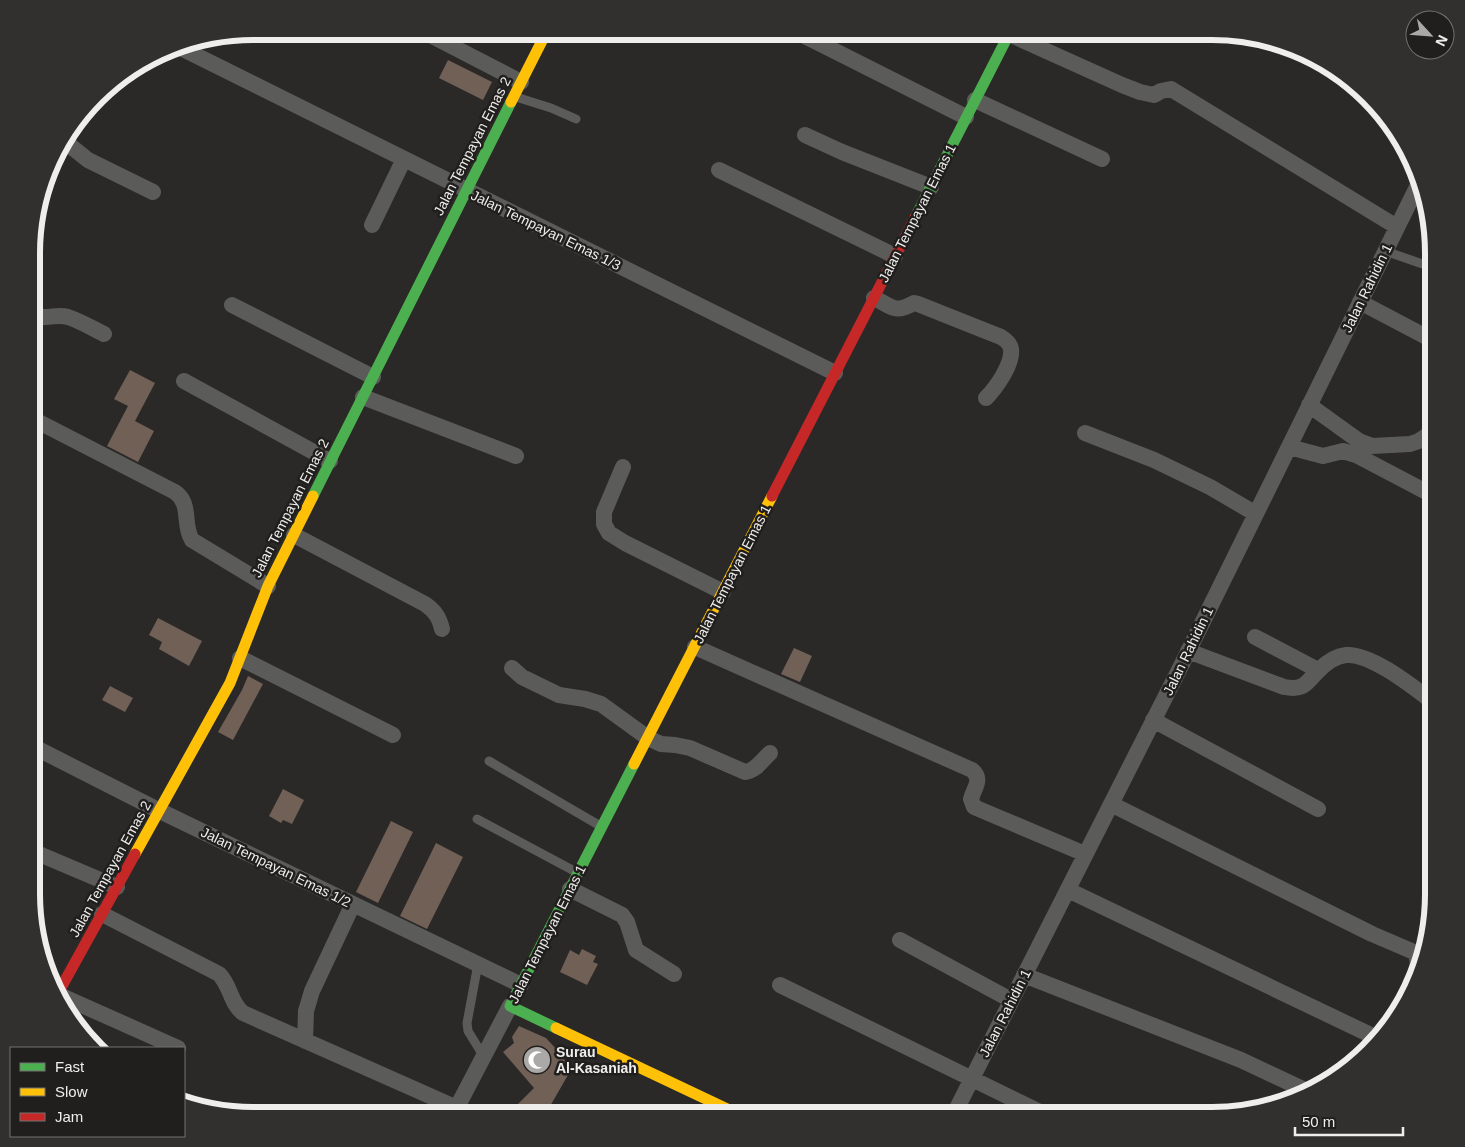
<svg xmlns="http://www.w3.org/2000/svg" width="1465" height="1147" viewBox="0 0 1465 1147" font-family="Arial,sans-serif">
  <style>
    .building { fill: #706056 }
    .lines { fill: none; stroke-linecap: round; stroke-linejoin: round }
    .lane { stroke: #5b5b5a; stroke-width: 9 }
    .street { stroke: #5b5b5a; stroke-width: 16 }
    .fast { stroke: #4caf50; stroke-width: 11 }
    .slow { stroke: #ffc107; stroke-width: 11 }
    .jam { stroke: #c62828; stroke-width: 11 }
    .labels { text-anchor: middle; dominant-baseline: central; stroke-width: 5; stroke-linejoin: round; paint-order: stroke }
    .street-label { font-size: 14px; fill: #efeeec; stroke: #211f1d }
    .poi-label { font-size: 14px; font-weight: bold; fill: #efeeec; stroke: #211f1d; text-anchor: start }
    .rim { fill: none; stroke: #efeeec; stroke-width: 6 }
  </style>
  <rect width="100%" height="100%" fill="#2a2927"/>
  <path class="building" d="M448,60L492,82L483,100L439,78Z
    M130,370L155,383L135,421L154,431L138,462L107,446L128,406L114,399Z
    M158,618L202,641L189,666L159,649L162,642L149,635Z
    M794,648L812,656L800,682L781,674Z
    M248,676L263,684L233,740L218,732L242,690Z
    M110,686L133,698L125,712L102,700Z
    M283,789L304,800L292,824L283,820L281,823L269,816Z
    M391,821L413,832L378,903L356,892Z
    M436,843L463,857L427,929L400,916Z
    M582,949L596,956L593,962L598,964L587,985L560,972L570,950L579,955Z
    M519,1026L546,1038L558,1051L557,1052L572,1068L549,1108L542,1115H522L514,1108L534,1088L503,1052L514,1043L512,1037Z"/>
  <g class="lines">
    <path class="lane" d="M516,97L551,108L576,119
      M1385,251L1434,268
      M489,761L602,827
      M477,819L578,873
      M478,964L467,1023L468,1031L484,1057"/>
    <path class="street" d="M797,32L966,117
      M1009,34L1122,85L1140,92L1154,95L1161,91L1171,89L1397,227
      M432,36L521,82
      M177,46L835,373
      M975,100L1102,159
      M805,135L842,152L931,187
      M63,140L88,160L153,192
      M719,170L895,256
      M372,225L404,159
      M874,298C893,307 894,314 914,303L918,304L1001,337C1006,340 1010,343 1011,349C1013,364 996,388 986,398
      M1360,302L1434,341
      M232,305L373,377
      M33,314C47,321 55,313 68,317C80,321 92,328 104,334
      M184,381L330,461
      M363,397L516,456
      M1309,405L1359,441L1372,446L1410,444L1419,441L1434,431
      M33,419L175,492C192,504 182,524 192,540L268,586
      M1085,433L1154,460L1210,487L1256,514
      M1289,447L1323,456L1343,451L1356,455L1434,496
      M623,467L604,512V524L609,533L625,543L723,592
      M294,535L425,604C435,611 439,617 442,629
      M1255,637L1318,670
      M695,647L972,770C983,779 974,788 971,799L974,807L1085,854
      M1188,651L1284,687C1306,691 1306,682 1319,670C1326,663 1336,656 1346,655C1371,653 1413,687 1433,702
      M240,658L393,735
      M512,668L522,677L559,695L585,699L601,704L648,738L661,744L675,745L690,748L745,772C756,771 762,760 770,753
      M1153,720L1318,809
      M32,746L160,811L521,985
      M1111,804L1372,934L1414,952C1422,963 1415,974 1410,985
      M32,851L117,887
      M570,889L622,915L627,922L636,950L674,974
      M1068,890L1379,1039
      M102,914L219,974C231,986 230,1003 243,1013L457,1108
      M900,940L1011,1000
      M1024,975L1241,1060L1307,1091
      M780,985L1048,1116
      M57,994L178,1048
      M305,1041L306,1011L312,991L353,904
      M453,1115L510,1006
      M953,1116L1181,666L1418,185"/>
    <path class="fast" d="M916,216L1010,32
      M313,496L511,102
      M556,1028L510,1006L634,764"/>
    <path class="slow" d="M511,102L547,31
      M634,764L772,496
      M135,854L230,683L268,586L313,496
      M556,1028L742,1116"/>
    <path class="jam" d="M772,496L916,216
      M57,995L135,854"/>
  </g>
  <defs>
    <symbol id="mosque-disc" viewBox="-11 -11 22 22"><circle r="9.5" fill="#aaa9a7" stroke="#211f1d"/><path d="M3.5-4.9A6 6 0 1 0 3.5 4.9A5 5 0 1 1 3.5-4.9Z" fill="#fff"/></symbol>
  </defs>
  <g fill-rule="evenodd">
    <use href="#mosque-disc" x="521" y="1044" width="32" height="32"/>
  </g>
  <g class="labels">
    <g class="street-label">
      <text transform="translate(472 146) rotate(-63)">Jalan Tempayan Emas 2</text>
      <text transform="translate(917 213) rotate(-63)">Jalan Tempayan Emas 1</text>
      <text transform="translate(546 230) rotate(26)">Jalan Tempayan Emas 1/3</text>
      <text transform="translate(1367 288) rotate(-64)">Jalan Rahidin 1</text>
      <text transform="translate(290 508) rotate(-63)">Jalan Tempayan Emas 2</text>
      <text transform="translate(732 574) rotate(-63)">Jalan Tempayan Emas 1</text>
      <text transform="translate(1188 651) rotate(-64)">Jalan Rahidin 1</text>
      <text transform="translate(276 867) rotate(26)">Jalan Tempayan Emas 1/2</text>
      <text transform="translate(110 869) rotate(-61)">Jalan Tempayan Emas 2</text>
      <text transform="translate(547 934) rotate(-63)">Jalan Tempayan Emas 1</text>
      <text transform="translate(1005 1013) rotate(-63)">Jalan Rahidin 1</text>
    </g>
    <g class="poi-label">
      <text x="556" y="1052">Surau<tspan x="556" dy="16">Al-Kasaniah</tspan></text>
    </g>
  </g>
  <path d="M0 0H1465V1147H0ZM253 40H1212A213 213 0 0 1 1425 253V894A213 213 0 0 1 1212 1107H253A213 213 0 0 1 40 894V253A213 213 0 0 1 253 40Z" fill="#31302e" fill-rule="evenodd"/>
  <path class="rim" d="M253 40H1212A213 213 0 0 1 1425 253V894A213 213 0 0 1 1212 1107H253A213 213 0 0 1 40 894V253A213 213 0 0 1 253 40Z"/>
  <rect x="10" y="1047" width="175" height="90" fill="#211f1d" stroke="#737270"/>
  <rect x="20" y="1063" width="25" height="8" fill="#4caf50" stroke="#737270"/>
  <text x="55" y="1072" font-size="15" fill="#efeeec">Fast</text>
  <rect x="20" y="1088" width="25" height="8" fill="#ffc107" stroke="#737270"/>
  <text x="55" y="1097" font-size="15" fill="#efeeec">Slow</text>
  <rect x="20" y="1113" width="25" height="8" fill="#c62828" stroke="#737270"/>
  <text x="55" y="1122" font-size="15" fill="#efeeec">Jam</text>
  <g transform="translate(1430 35) rotate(116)"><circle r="24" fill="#211f1d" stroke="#737270"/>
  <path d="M0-4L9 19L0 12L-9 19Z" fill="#aaa9a7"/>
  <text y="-8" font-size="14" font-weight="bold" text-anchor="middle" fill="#efeeec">N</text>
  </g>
  <path d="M1295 1127v8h108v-8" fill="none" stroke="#efeeec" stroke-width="2.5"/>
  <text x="1302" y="1127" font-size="15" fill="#efeeec" stroke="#211f1d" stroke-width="4" paint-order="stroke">50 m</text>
</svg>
